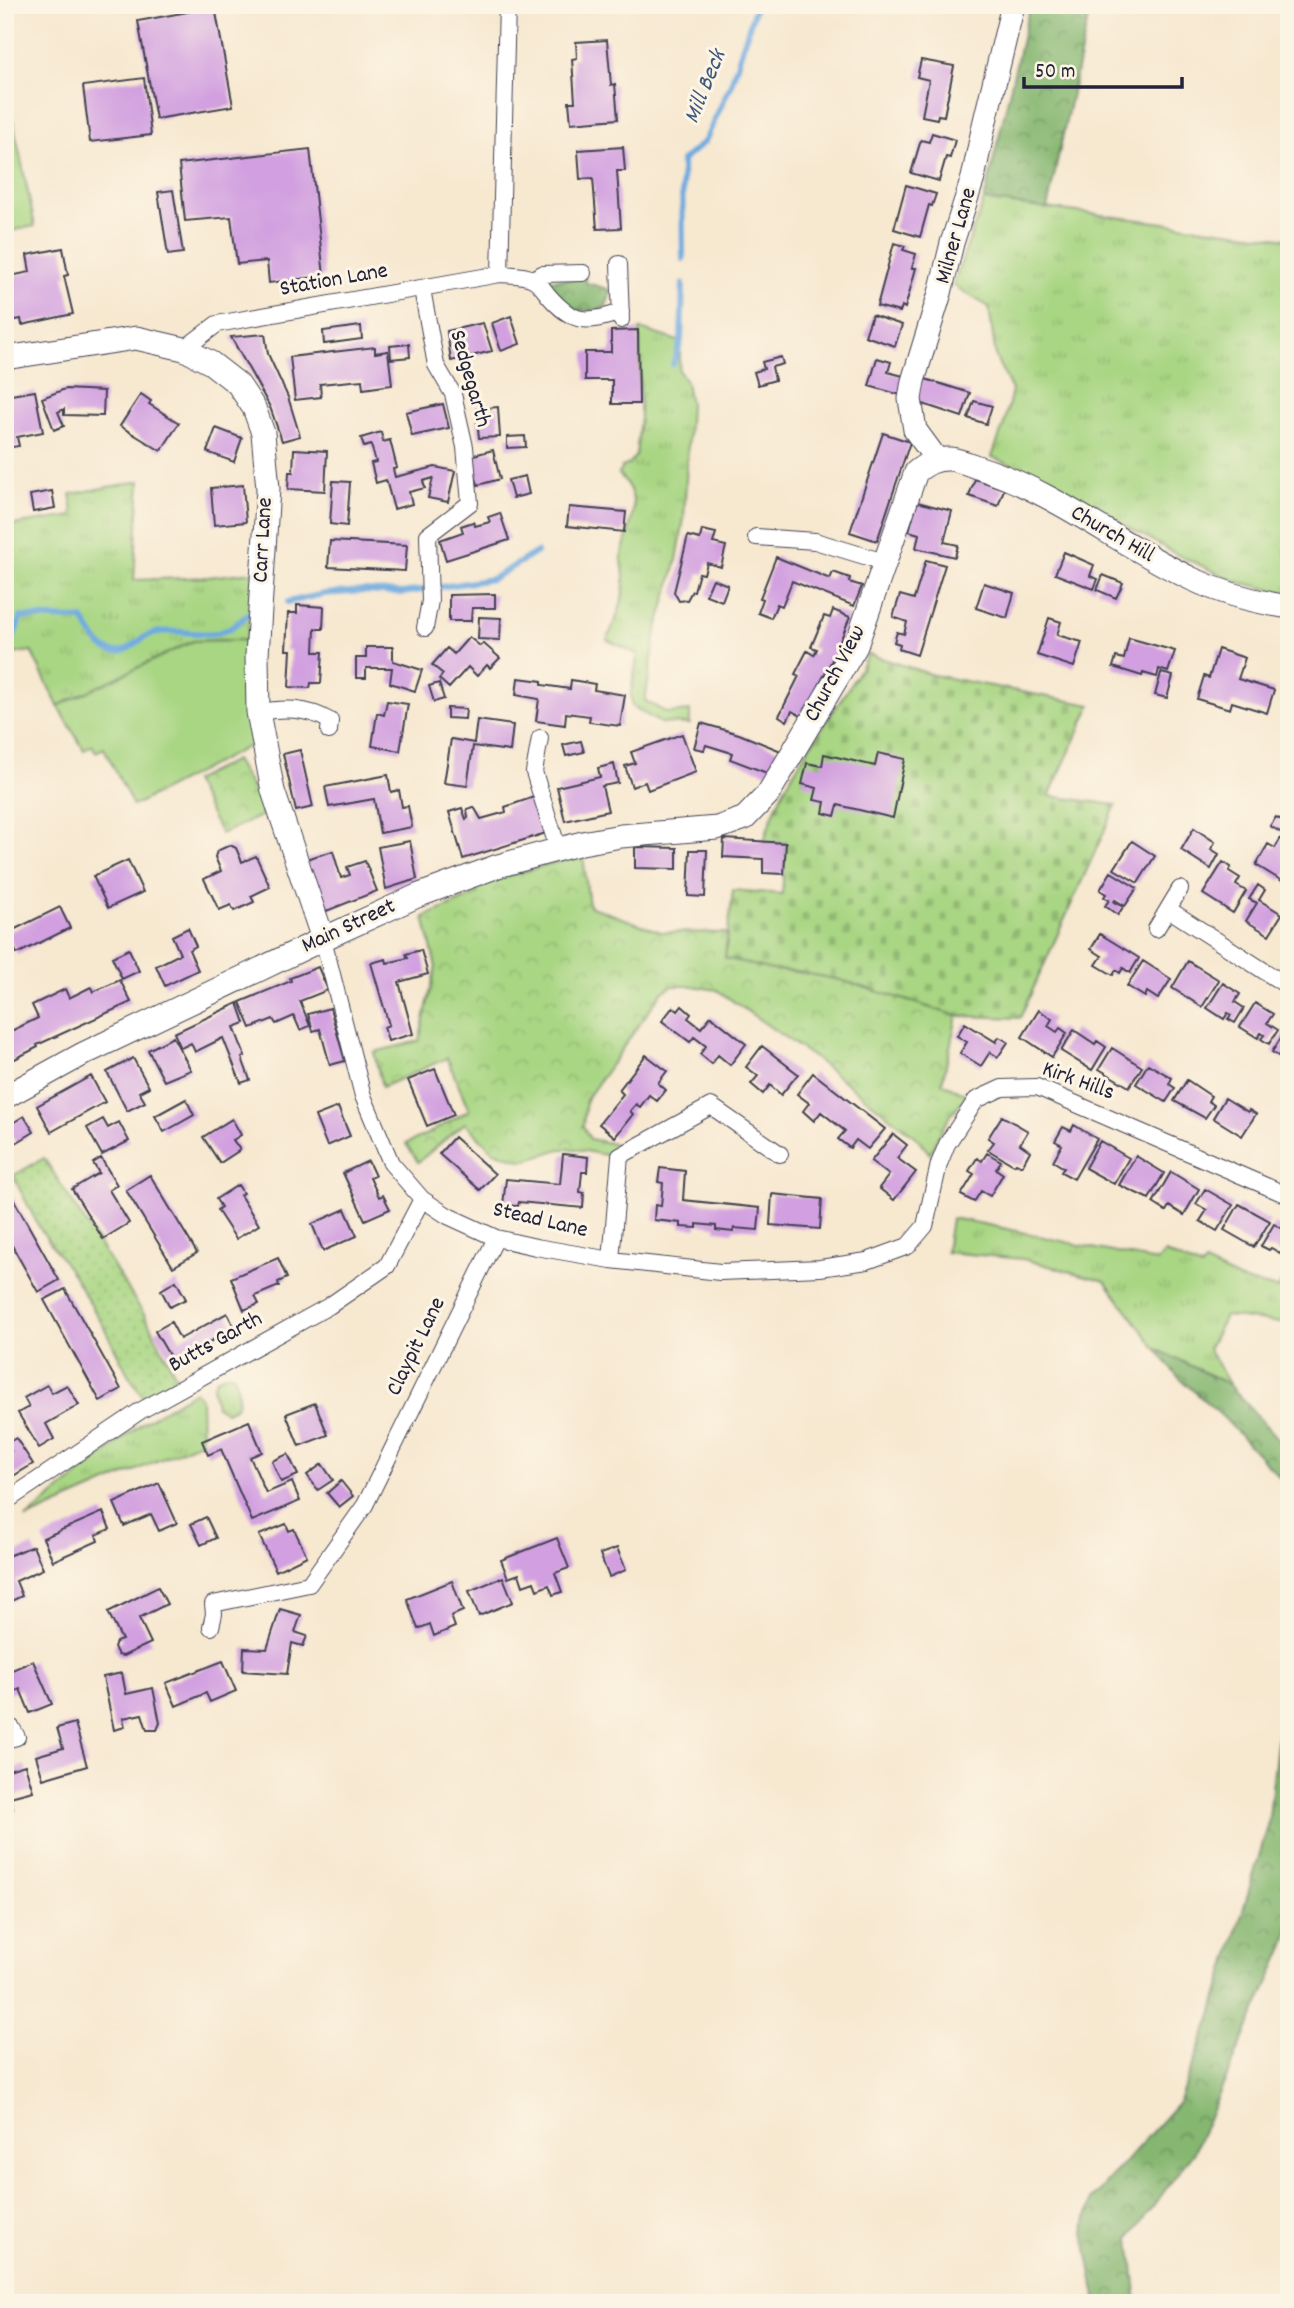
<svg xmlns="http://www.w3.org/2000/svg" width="1294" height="2308" viewBox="0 0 1294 2308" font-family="Dekko,sans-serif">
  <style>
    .grass { fill: url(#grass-tufts); stroke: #667c5f; stroke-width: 2 }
    .forest { fill: url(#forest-crowns); stroke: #546c56; stroke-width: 2 }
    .cemetery { fill: url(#cemetery-stones); stroke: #667c5f; stroke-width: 2 }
    .park { fill: url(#park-crowns); stroke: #667c5f; stroke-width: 2 }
    .garden { fill: url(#garden-dots); stroke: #667c5f; stroke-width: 2 }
    .pitch { fill: #a9d683; stroke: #667c5f; stroke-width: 2 }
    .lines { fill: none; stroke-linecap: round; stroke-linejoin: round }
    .stream { stroke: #6eaadf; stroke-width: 6 }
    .building { fill: #d2a0e0 }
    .street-casing { stroke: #424051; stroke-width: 18 }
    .secondary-casing { stroke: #424051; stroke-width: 25 }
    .street { stroke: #fff; stroke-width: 16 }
    .secondary { stroke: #fff; stroke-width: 23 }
    .labels { text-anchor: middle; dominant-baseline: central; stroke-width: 6; stroke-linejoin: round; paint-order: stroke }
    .street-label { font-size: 23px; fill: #22223b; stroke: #fcf5e5 }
    .water-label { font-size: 24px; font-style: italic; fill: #40587d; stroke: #fcf5e5 }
  </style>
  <defs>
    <pattern id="grass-tufts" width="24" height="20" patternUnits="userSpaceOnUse" patternTransform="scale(1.75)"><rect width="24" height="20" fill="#a9d683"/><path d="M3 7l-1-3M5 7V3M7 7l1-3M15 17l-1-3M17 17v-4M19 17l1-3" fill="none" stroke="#91b772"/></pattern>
    <pattern id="forest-crowns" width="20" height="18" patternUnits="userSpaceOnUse" patternTransform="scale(1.75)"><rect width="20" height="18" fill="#86b771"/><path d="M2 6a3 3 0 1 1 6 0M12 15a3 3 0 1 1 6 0" fill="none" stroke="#6d945e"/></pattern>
    <pattern id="cemetery-stones" width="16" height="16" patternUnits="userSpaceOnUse" patternTransform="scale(1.75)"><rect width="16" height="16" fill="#a9d683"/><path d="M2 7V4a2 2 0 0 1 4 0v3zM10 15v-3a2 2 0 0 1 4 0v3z" fill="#91b772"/></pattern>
    <pattern id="park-crowns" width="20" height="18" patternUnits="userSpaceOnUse" patternTransform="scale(1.75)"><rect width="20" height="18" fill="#a9d683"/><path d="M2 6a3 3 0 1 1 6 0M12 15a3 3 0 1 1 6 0" fill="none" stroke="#91b772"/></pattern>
    <pattern id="garden-dots" width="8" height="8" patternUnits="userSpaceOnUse" patternTransform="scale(1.75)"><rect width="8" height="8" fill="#a9d683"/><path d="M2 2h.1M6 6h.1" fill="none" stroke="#91b772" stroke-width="1.8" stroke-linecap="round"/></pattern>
  </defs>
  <rect width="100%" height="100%" fill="#fcf5e5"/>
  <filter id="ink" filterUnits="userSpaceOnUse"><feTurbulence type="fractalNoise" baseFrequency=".0143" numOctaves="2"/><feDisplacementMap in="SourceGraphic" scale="14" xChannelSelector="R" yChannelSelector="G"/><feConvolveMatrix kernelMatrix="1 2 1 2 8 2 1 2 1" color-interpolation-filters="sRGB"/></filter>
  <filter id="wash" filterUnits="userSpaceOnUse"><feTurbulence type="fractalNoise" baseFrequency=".00686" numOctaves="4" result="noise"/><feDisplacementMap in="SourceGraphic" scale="28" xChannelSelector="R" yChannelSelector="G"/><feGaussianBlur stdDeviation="1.57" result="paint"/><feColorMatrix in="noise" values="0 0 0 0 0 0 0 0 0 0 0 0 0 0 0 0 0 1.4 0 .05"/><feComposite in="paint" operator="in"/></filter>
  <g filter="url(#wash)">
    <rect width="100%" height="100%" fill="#f7e8d0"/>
    <path class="grass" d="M984,200L1289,239V594L1235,581L1176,554L1038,476L992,457L1005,421L1012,390L996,358L989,307L953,285Z
      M640,329L681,342L679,371L686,382L690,403L684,518L677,560L656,633L645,701L667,713L690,711V724L660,723L632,706L631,692L638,654L607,640C616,619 625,601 624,577C624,570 621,563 622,556C628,524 646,502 619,474L622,467L629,464L636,455L640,418Z
      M140,481L134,580L208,577L254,572L247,640L193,641L58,706L31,651L5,655V526L73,516L71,494Z
      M951,1218C1021,1230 1089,1249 1158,1261L1165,1253L1201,1268L1205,1263L1241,1280L1278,1289L1281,1283L1289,1285V1324L1225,1316L1208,1349L1230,1385L1156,1349L1105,1281L1023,1259L946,1252Z
      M227,1374H233C238,1382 240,1399 236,1407L226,1412L216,1406L213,1388L216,1379Z
      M195,1391L201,1399L202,1441L25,1519L141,1424Z"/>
    <path class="forest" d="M1030,5H1091L1047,209L984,200Z
      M586,278V283L609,289L611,293L605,308C574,317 564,305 548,280Z
      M1156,1349L1230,1385L1289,1452V1526L1282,1480L1224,1418L1176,1375Z
      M1289,1635V1930L1285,1945L1194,2151L1130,2238L1137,2303H1097L1084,2232L1091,2200L1178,2103L1210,2021L1268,1826Z"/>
    <path class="cemetery" d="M868,654L933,675L1091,705L1049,796L1116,805L1020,1018L957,1016L840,980L797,972L772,970L725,958L733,890L782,894L786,843L764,842C782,770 836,718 868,654Z"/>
    <path class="park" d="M235,760L267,813L221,834L193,781Z
      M583,855L589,906L661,932L727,933L725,958L772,970L797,972L840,980L957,1016L942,1083L968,1095C950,1113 940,1131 930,1154L918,1139L813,1057L717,990L693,986H673L662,992L586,1100L583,1126L590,1139L635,1148L620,1158L575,1149H560L523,1161L493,1151L465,1123L418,1162L406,1144L431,1132L469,1110L447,1058L382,1087L374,1052L419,1041L436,967L424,917L477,894L475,885Z"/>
    <path class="garden" d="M44,1158L145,1316L177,1378L143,1397L128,1374L104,1327L73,1275L39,1227L13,1176Z"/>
    <path class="pitch" d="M13,121L35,226L5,232V123Z
      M247,640L255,743L133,806L104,748L96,752L92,745L84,750L58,706L193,641Z"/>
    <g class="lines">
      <path class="stream" d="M683,259L682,161L705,141L731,84L756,5
        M673,364L681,341L683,284
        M288,602L324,594L363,591L402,593L492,579L537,552
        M5,650L9,649L21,617L83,619C90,631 97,647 111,651C127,656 136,640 149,635C170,627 193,636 215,633C229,632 241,620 252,611"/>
    </g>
    <g id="blocks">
      <path class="building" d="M215,7L233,106L156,119L138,21Z
        M607,40L611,85L615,84L618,119L571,123L569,102H575L572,59L577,58L576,42Z
        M921,60L954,66L944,116L938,115L937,119L922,116L929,80L917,77Z
        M144,78L151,135L90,142L83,86Z
        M932,133L955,140L950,158L946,157L939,181L911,173L921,140L929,142Z
        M623,147L625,171H617L621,228L597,229L593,178L580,179L578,150Z
        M310,149L324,276L269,283L267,261L237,264L231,217L185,221L179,164Z
        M906,185L936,194L932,206L929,205L920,237L894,229Z
        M173,190L183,253L168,255L158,192Z
        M894,243L905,246L903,250L916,254L912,268H916L905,308L902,306L900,312L877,306Z
        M63,248L68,275L64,276L73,314L22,325L21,319L5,322V277L30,272L27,255Z
        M872,315L902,325L895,346L865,336Z
        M511,316L520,344L501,351L492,323Z
        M483,323L492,351L451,361L447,331Z
        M361,326L362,339L324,344L323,331Z
        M638,330L639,404H612V380H585V352H611V331Z
        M265,334L268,354L288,397L300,436L282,441L270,407L231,337Z
        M409,344L410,357L391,359L390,346Z
        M375,347V353L388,351L392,385L363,389L362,380L320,384L321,397L295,400L290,357Z
        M781,357L783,364L772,367L775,380L758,385L754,372L764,369L762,362Z
        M877,358L891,362L888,372L907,377L901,395L869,386Z
        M922,378L970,393L962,417L917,402Z
        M65,389L104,391L103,416L64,415V409L58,412L64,426L54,430L42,398Z
        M35,391L43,432L17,437L19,446L5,448V396Z
        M141,394L151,401L149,404L179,423L161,451L120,426Z
        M974,401L992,406L986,424L968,418Z
        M443,404L449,428L412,436L406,412Z
        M498,407L500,437L479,438L476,409Z
        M216,428L242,438L234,462L207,452Z
        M381,432L383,442L390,440L397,468L393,469L395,477L435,467L455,471L448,502L428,498L433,478L423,481L425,488L409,492L412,504L394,509L386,480L376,483L371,463L376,462L371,445L364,447L361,438Z
        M883,433L910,442L877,541L850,532Z
        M525,436L526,447L507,448V437Z
        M294,449L327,451L325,491L288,489L289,472H293Z
        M493,450L500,479L478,485L470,456Z
        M525,476L529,494L513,498L508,480Z
        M975,479L1004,489L998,506L969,496Z
        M333,481L350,482L347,526L330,524Z
        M243,485L246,522L214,525L211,488Z
        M52,491L55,508L33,512L30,495Z
        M917,502L952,511L944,542L958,545L955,557L916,548L919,534L909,531Z
        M569,507L626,512L624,532L567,526Z
        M500,513L509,540L446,560L440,540L463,532L461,526L473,522L475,526L490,522L488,517Z
        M702,530L716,533L713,543L726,546L721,567L707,563L704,574L699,573L694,591H692L687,600L679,601L674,592L688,536L700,539Z
        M330,541L407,545L405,571L328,567Z
        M1064,552L1094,565L1090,576L1098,579L1094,589L1055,574Z
        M776,557L830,579L833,572L850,578L849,582L862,586L854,606L792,581L782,606L777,604L771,618L758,613L763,599L760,598Z
        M926,560L945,565L917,655L899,649L900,644L894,642L897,632L904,634L907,622L893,617L900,595L914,599Z
        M1103,575L1123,583L1116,598L1097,590Z
        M713,579L728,585L722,601L706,595Z
        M984,583L1014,593L1007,618L976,608Z
        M495,594V608H472L471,621H449V595Z
        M297,605L324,607L323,629H315L314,652H323L321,683H311L310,688L289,687L291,650H286L288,613H297Z
        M833,610L850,617L834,656L803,717L792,711L787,721L779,716L799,676L795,674L807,651L814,655L817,649L811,647L824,616L830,618Z
        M479,617L501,618L500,640L478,639Z
        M1049,618L1061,622L1057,635L1082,642L1074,667L1037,655Z
        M469,637L480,646L483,643L500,658L490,668L487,665L477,676L468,667L449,688L439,679L443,674L432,665L447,648L454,654Z
        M1129,638L1175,651L1168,672L1159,669L1157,677L1143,673L1142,676L1113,667L1116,657L1124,659Z
        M366,647H393V661L422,670L415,691L390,683L392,668H366V678H356V658H366Z
        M1218,649L1245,658L1238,679L1274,690L1267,713L1232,702L1230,709L1197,699L1204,676L1209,678Z
        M1161,673L1173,676L1167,698L1155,695Z
        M518,678L542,681V685L570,689L571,680L595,684L594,690L625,695L620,726L589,722L590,716L566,713L565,725L536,721L539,699L516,695Z
        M439,683L444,699L434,702L429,686Z
        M387,701L408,704L400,751L372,746L377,713L384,715Z
        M447,708L466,709L465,719L447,718Z
        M477,720L513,725L510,751L473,746L467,786L444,783L451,739L474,743Z
        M701,723L739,734L781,751L767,773L730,759L732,753L706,745L704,750L694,748Z
        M682,734L696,772L648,790L645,782L632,787L625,766L635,763L631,752Z
        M581,741L584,752L566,756L563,745Z
        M300,750L313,807L296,811L283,754Z
        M878,753L905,759L893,818L838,805L835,816L823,813L825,802L814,800L817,788L802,784L807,763L822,766L824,754L875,766Z
        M614,764L618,783L602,786L608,811L565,821L557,787L600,777L598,768Z
        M388,775L391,792L399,790L402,807L408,806L412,827L380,833L374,799L329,807L325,787Z
        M534,797L546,833L463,859L449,812L462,808L466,819L468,818L467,809L474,807L481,819L506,812L505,807Z
        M1289,806V837L1270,826L1276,817L1287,823L1288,822L1282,818Z
        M1194,828L1215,842L1211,849L1219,854L1211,869L1181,850Z
        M1281,838L1289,843V871L1282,881L1256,865L1268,844L1275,848Z
        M724,839L786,843L784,874L763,873V859L723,857Z
        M410,841L417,879L386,889L378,847Z
        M1132,841L1155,856L1138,883L1114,869Z
        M230,845L236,848L242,862L256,856L270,887L251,896L254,902L234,911L231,905L219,910L204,879L221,871L215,857L217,851Z
        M635,847L677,848V869L635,868Z
        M690,850H707L705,897L688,896Z
        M333,851L341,878L350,875L347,867L365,861L377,891L324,912L306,859Z
        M128,860L143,892L108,908L93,876Z
        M1223,862L1231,867L1229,871L1240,878L1236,885L1246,891L1233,913L1203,894Z
        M1111,872L1137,888L1125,906L1115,900L1114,902L1123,907L1118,915L1105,906L1109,900L1104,897L1106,894L1100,890Z
        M1258,885L1265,890L1259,900L1282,914L1269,935L1246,921L1257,903L1249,899Z
        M60,907L70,928L17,954L7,933Z
        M188,928L196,946L189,950L198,970L165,986L156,966L180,954L172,936Z
        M1100,934L1139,958L1130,973L1123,968L1120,973L1116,970L1113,975L1096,965L1102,956L1091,949Z
        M129,949L139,971L122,979L112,957Z
        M421,950L428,974L399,982L413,1034L388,1041L384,1027L389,1025L371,963L386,959L387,963L408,958L406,954Z
        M1143,961L1171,979L1158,999L1147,992L1145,997L1127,986Z
        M1188,961L1219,980L1202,1007L1172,988Z
        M318,967L328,990L300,1001L310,1026L300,1030L294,1016L276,1024L273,1019L251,1028L240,1002L291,981L290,978Z
        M120,980L131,1002L37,1045L38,1047L5,1064V1034L38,1018L32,1005L65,989L69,998L91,987L93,992Z
        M1223,983L1240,994L1235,1002L1244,1008L1235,1023L1228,1019L1231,1015L1228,1013L1224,1019L1207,1008Z
        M238,1003L245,1023L234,1027L245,1056L242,1058L250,1080L241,1083L223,1038L195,1052L191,1043L181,1048L174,1033Z
        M1255,1003L1273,1014L1267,1023L1278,1030L1269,1044L1261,1039L1264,1035L1261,1033L1258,1038L1240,1027Z
        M682,1006L691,1014L688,1018L701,1028L711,1016L746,1044L730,1065L718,1055L712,1064L700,1054L706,1046L694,1037L690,1042L662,1021L673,1007L678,1011Z
        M330,1008L345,1061L330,1065L320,1029L313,1031L308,1014Z
        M1039,1010L1052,1019L1048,1026L1057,1032L1060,1028L1067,1033L1052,1057L1022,1037Z
        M965,1023L996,1042L999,1037L1008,1042L998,1057L990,1052L981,1066L960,1053L967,1042L957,1036Z
        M1289,1025V1053L1283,1059L1272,1052Z
        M1074,1030L1095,1044L1097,1041L1106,1047L1092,1070L1061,1051Z
        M173,1037L191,1070L164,1081L148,1050Z
        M762,1046L798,1074L781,1095L770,1085L763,1094L751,1084L758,1076L746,1067Z
        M1112,1048L1142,1067L1129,1087L1099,1069Z
        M646,1055L667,1071L658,1083L666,1090L657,1101L649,1095L640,1107L636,1104L630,1111L633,1114L615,1137L599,1124L623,1094L619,1090Z
        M133,1058L149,1087L139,1092L145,1102L127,1111L107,1072Z
        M1148,1064L1172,1078L1169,1084L1175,1088L1166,1102L1136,1084Z
        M435,1069L454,1115L427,1126L408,1080Z
        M813,1073L885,1129L868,1149L856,1140L850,1148L838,1139L845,1131L821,1112L814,1121L803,1111L809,1103L797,1094Z
        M91,1076L105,1102L51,1132L37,1106Z
        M1187,1080L1211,1096L1208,1101L1214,1105L1205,1118L1174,1101Z
        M1225,1098L1248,1112L1249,1110L1256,1114L1242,1136L1213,1118Z
        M186,1099L194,1115L164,1132L155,1116Z
        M338,1107L350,1136L327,1146L315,1116Z
        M24,1116L34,1132L16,1143L6,1127Z
        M1002,1116L1028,1131L1020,1144L1030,1151L1022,1166L1016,1163L1014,1165L988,1150L994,1142L988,1138Z
        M103,1119L108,1128L119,1122L129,1141L102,1155L87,1128Z
        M232,1119L241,1135L233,1140L240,1150L220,1163L203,1137Z
        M1074,1125L1097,1139L1074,1179L1061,1172L1064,1168L1053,1161L1062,1145L1055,1141L1063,1127L1071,1131Z
        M893,1134L907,1145L897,1158L916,1172L894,1200L879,1188L889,1175L871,1161Z
        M1289,1136V1158L1281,1154Z
        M454,1137L495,1174L480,1190L439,1154Z
        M1100,1141L1129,1158L1114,1184L1085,1168Z
        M987,1153L1001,1161L996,1169L1003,1174L990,1196L981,1191L974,1202L961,1195L974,1174L969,1171L977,1158L982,1161Z
        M563,1154L588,1157L587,1172H582L580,1192L584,1193L583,1208L519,1202L518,1206L503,1205L506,1179L560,1184Z
        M1136,1156L1164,1173L1149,1199L1119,1185Z
        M101,1158L117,1185L109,1190L129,1223L103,1239L72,1189L99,1173L93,1163Z
        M368,1161L375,1176L370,1178L379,1197L383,1195L390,1209L365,1220L343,1173Z
        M660,1168L685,1171L683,1200L760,1208L758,1230L734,1228L733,1232L716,1230V1226L697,1224V1228L681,1227V1223L654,1220L655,1205L661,1206L663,1183L658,1182Z
        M1171,1172L1199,1189L1184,1215L1169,1206L1166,1211L1153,1203Z
        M150,1175L197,1253L173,1267L126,1190Z
        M5,1184L59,1280L38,1292L5,1233Z
        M238,1185L243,1193L240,1195L259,1225L236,1239L217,1210L221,1207L216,1199Z
        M1205,1189L1233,1205L1217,1231L1200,1221L1207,1210L1196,1204Z
        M772,1194L822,1199L820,1229L770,1225Z
        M1239,1204L1270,1221L1254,1247L1224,1230Z
        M345,1209L357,1236L323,1251L312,1224Z
        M1274,1224L1281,1228L1283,1225L1289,1229V1258L1271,1248L1269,1250L1261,1246Z
        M278,1258L287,1278L278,1282L279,1286L255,1296L259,1304L244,1310L231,1278Z
        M176,1281L186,1299L170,1307L161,1290Z
        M65,1289L121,1389L100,1401L44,1300Z
        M227,1313L235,1328L173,1362L155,1331L171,1322L180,1339Z
        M47,1385L52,1393L67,1385L79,1405L46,1424L54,1439L39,1448L18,1413L29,1407L24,1398Z
        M315,1403L328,1435L299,1446L286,1414Z
        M249,1421L262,1452L250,1457L266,1493L292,1482L300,1501L252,1521L221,1449L208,1455L202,1441Z
        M16,1438L33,1464L5,1481V1454L11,1451L6,1444Z
        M288,1454L298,1475L281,1482L272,1461Z
        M322,1464L333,1480L318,1490L307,1475Z
        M341,1481L353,1496L339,1507L327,1493Z
        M159,1483L177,1523L159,1531L151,1514L124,1526L114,1503Z
        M103,1512L110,1529L96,1535L98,1541L53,1561L43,1538Z
        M206,1517L216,1538L201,1545L191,1524Z
        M286,1524L289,1531L294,1529L307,1556L276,1571L259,1535Z
        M557,1538L569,1568L555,1573L562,1592L553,1595L549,1585L537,1590L534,1582L523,1586L519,1574L508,1578L501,1560Z
        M33,1546L43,1569L16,1581L22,1596L5,1604V1557Z
        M617,1548L626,1570L609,1577L600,1554Z
        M503,1577L513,1602L479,1616L469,1591Z
        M452,1581L463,1611L451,1616L455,1627L434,1636L430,1624L418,1629L407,1599Z
        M158,1587L167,1604L139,1618L151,1643L123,1656L118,1655L114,1647L116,1642L122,1640L108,1612Z
        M280,1609L301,1615L295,1632L307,1636L303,1646L292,1643L287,1674L243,1671L244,1648L267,1649Z
        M33,1661L52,1704L30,1713L20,1689L5,1696V1673Z
        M223,1661L236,1691L210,1702L206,1693L176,1706L166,1683Z
        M122,1673L126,1694L153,1688L160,1723L157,1730H147L142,1714L123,1718L125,1727L114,1730L103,1677Z
        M75,1723L87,1766L43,1779L36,1756L63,1748L57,1728Z
        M25,1765L33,1791L10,1797L13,1809L5,1811V1771Z"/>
    </g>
  </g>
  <g filter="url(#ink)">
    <use href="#blocks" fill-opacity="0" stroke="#424051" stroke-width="2"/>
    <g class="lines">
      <defs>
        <path id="street" d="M619,264L621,320
          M500,274L507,5
          M534,279L542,274L583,273
          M422,289L436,365L453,394L465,447L470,503L428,535L430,601L425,628
          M184,349L217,324L500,274C510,275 523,274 533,279C539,282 544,290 548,295C573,324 586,324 621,312
          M756,537L815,541L884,562
          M258,712C284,708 306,707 330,721L329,731
          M540,738L534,772L558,849
          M1168,909L1289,987
          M1156,929L1180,889
          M323,939L363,1096L391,1163L422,1199L448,1216L496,1238L536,1247L611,1260L720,1272L820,1268L867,1261L908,1246L925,1226L939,1164L947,1144L976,1100L1002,1088L1037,1087L1289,1196
          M611,1260L620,1156L711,1106L780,1154
          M5,1502L140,1411L329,1306L387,1266L422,1199
          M211,1627L214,1614L213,1604L309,1584L365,1505L496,1238
          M5,1740L17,1737L12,1728"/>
        <path id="secondary" d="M5,358L136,338L184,349L211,363L238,384L254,408L263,433L268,489L257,655L258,712L273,791L323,939
          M937,460L915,430L910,399L913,381L940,293L952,243L973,178L984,125L1013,5
          M5,1097L83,1054L323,939L417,896L498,866L582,843L621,836L717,828L745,818L768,794L856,646L916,472C926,464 936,458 950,459C960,460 971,465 980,468C1056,492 1120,545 1192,579C1222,593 1256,602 1289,607"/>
      </defs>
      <use href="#street" class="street-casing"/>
      <use href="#secondary" class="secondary-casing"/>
      <use href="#street" class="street"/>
      <use href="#secondary" class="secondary"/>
    </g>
  </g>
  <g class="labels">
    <g class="street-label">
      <text transform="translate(957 236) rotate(-74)">Milner Lane</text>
      <text transform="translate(334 281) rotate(-10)">Station Lane</text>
      <text transform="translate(469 379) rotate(74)">Sedgegarth</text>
      <text transform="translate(1112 535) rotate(30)">Church Hill</text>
      <text transform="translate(264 540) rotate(-87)">Carr Lane</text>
      <text transform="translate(836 674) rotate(-62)">Church View</text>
      <text transform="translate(349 927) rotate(-25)">Main Street</text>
      <text transform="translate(1078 1082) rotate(20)">Kirk Hills</text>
      <text transform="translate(540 1221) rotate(13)">Stead Lane</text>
      <text transform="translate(216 1343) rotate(-29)">Butts Garth</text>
      <text transform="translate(417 1347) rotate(-64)">Claypit Lane</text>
    </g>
    <g class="water-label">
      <text transform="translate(706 87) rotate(-68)">Mill Beck</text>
    </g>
  </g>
  <rect width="1294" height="2308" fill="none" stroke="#fcf5e5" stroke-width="28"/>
  <path d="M1024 77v10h158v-10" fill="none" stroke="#22223b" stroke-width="3.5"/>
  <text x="1035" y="77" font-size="21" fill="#22223b" stroke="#fcf5e5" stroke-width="5" paint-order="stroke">50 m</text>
</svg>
